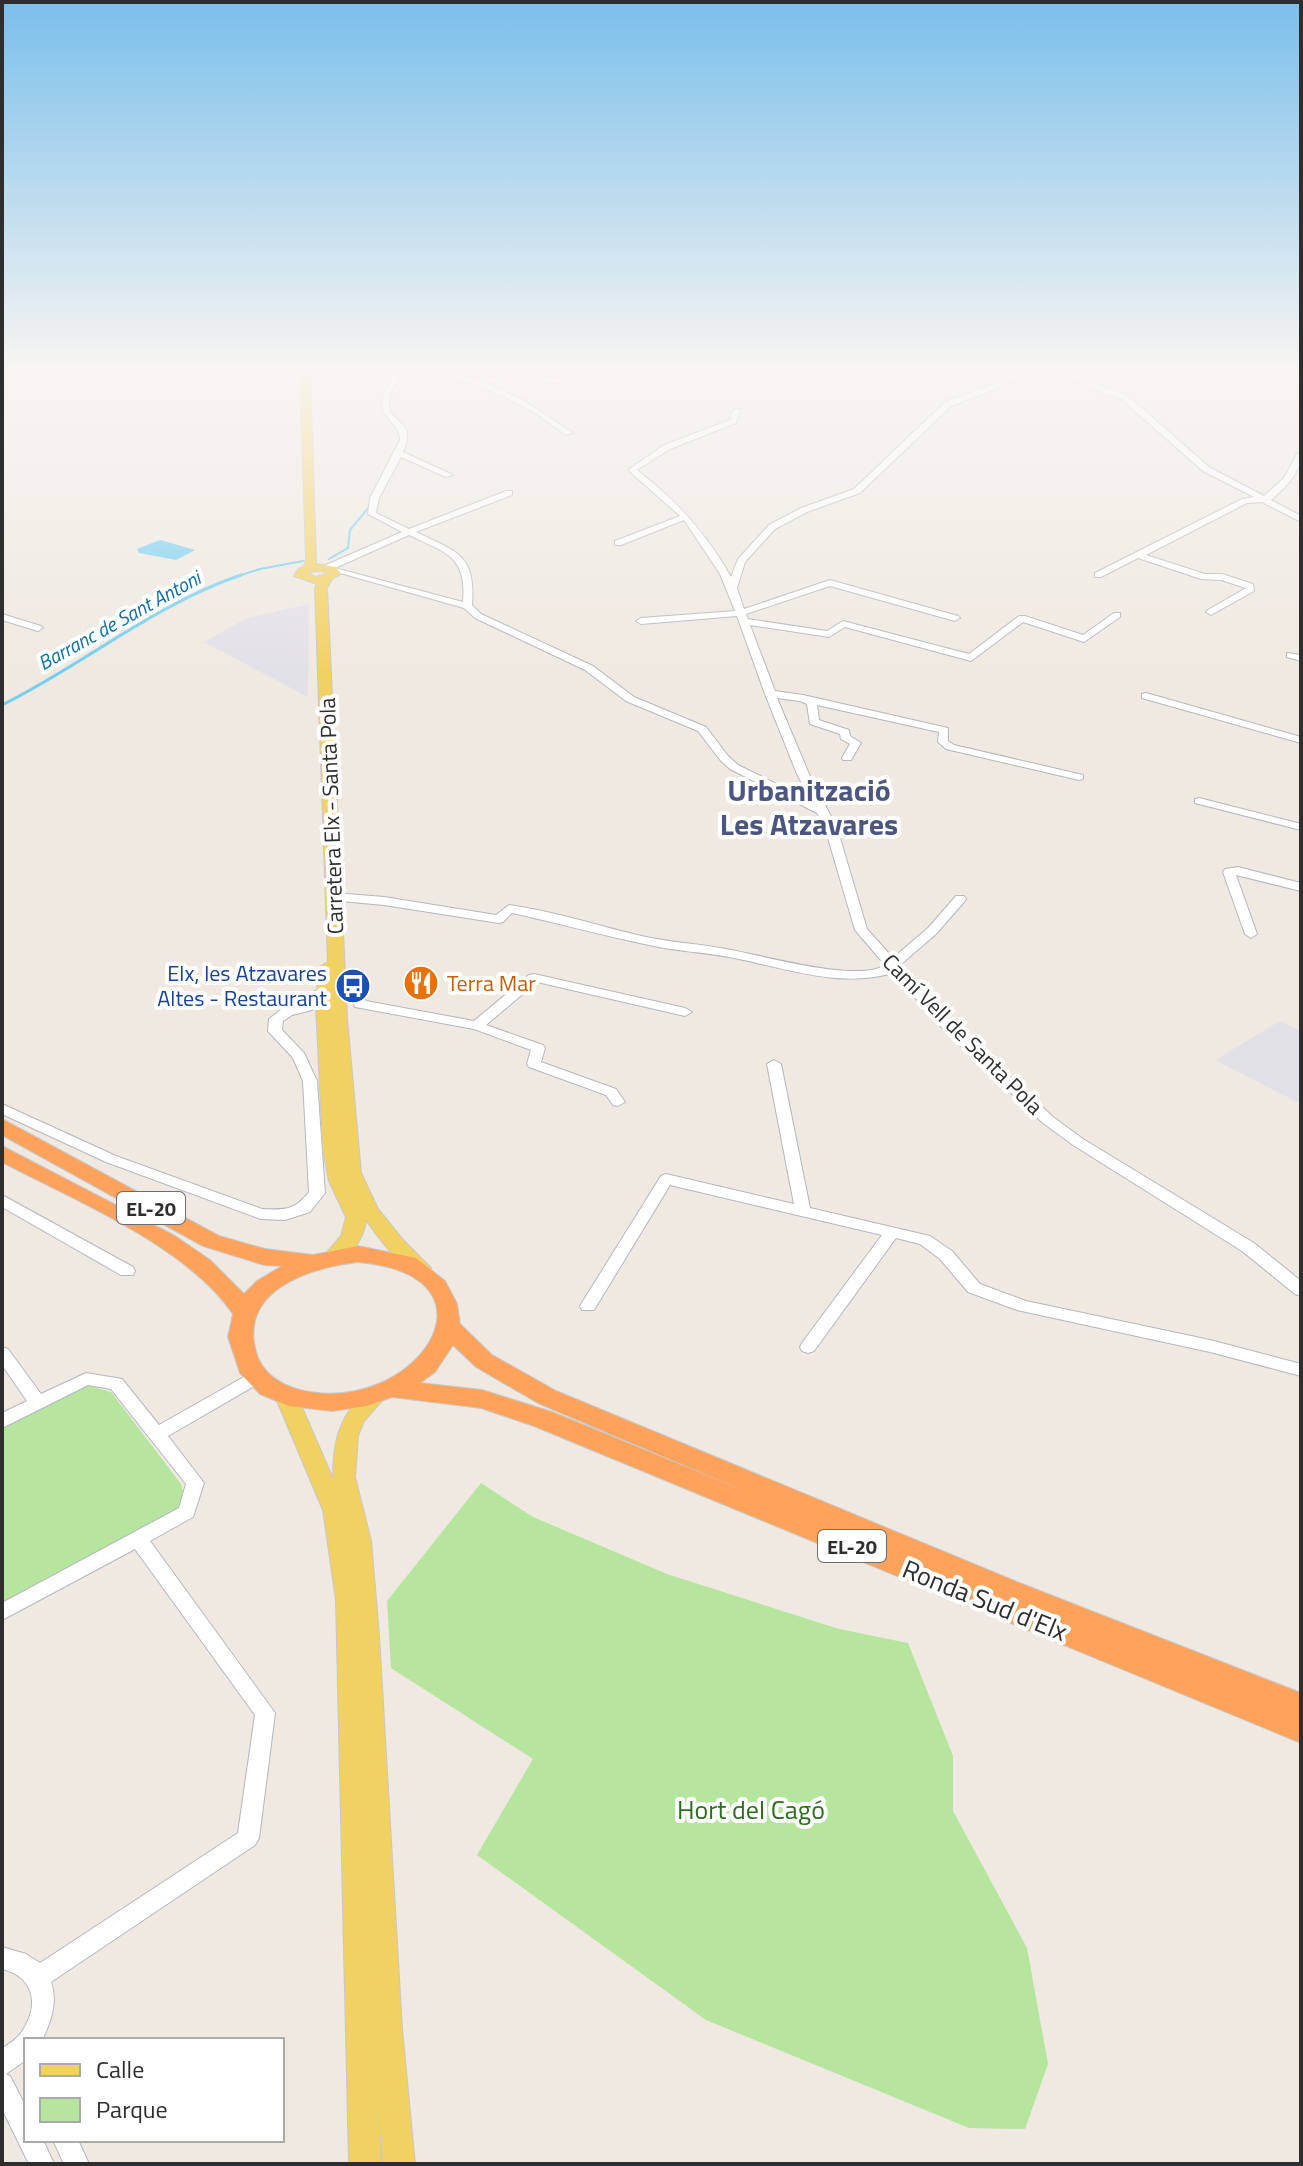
<svg xmlns="http://www.w3.org/2000/svg" width="1303" height="2166" viewBox="0 0 1303 2166" font-family="'Titillium Web',sans-serif">
  <style>
    .industrial { fill: #e3e1e8 }
    .green { fill: #b6e59e }
    .water { fill: #75cff0 }
    .lines { fill: none; stroke-linecap: round; stroke-linejoin: round }
    .stream-far1 { stroke: #75cff0; stroke-width: 2 }
    .stream { stroke: #75cff0; stroke-width: 3 }
    .minor-casing { stroke: #b4b7c1; stroke-width: 2 }
    .major-casing { stroke: #c9c9c9; stroke-width: 2 }
    .highway-casing { stroke: #c9c9c9; stroke-width: 2 }
    .minor { fill: #fff; fill-rule: evenodd }
    .major { fill: #f2d163; fill-rule: evenodd }
    .highway { fill: #ffa35c; fill-rule: evenodd }
    .labels { text-anchor: middle; dominant-baseline: central; stroke-width: 8; stroke-linejoin: round; paint-order: stroke }
    .far-water-label { font-size: 20px; font-style: italic; fill: #0d6fa3; stroke: #fff }
    .shield { fill: #fff; stroke: #6d6d6d; stroke-width: 2 }
    .shield-label { font-size: 20px; font-weight: bold; fill: #2e2e2e }
    .street-label { font-size: 22px; fill: #2e2e2e; stroke: #fff }
    .transit-label { font-size: 22px; fill: #164399; stroke: #fff; text-anchor: end }
    .food-label { font-size: 22px; fill: #c56008; stroke: #fff; text-anchor: start }
    .near-street-label { font-size: 26px; fill: #2e2e2e; stroke: #fff }
    .near-park-label { font-size: 26px; fill: #2c6e1b; stroke: #fff }
    .district-label { font-size: 30px; font-weight: bold; fill: #4d5680; stroke: #fff }
  </style>
  <rect width="100%" height="100%" fill="#efe9e1"/>
  <path class="industrial" d="M309,604L308,697L204,642L247,618Z
    M1280,1021L1301,1031V1104L1215,1060Z"/>
  <path class="green" d="M90,1386L111,1392L181,1484C185,1497 183,1502 174,1512L2,1608V1426L81,1387Z
    M481,1483L533,1517L667,1574L839,1629L908,1643L953,1756V1811L1027,1948L1048,2064L1025,2129L969,2128L706,2020L477,1855L533,1759L391,1668L387,1601Z"/>
  <path class="water" d="M160,540L195,550L176,560L139,553L137,549Z"/>
  <g class="lines">
    <path class="stream-far1" d="M329,559L348,548L350,530L369,507
      M235,577L260,569L303,561"/>
    <path class="stream" d="M2,705C83,665 155,604 241,575"/>
    <defs>
      <path id="minor" d="M394,368H402C400,381 387,393 389,406C393,427 417,419 403,452L453,475L446,477L401,457L379,498L376,513L409,529L506,491H512V495L416,532C457,552 476,554 472,605L481,614L593,666L634,697L706,727L728,756L738,765L811,801L797,774L765,694L737,616L641,624L636,621L641,618L735,611L720,574L684,520L621,545H615V541L680,516L628,470L664,445L730,420L734,409H740L736,423L670,449L637,470C677,501 707,534 731,577L738,559L769,525L801,508L854,489L945,402L993,384L1024,368H1033L999,388L951,406L860,493L807,512L775,529L745,562L737,588L744,609L830,580L958,616L960,618L955,621L830,586L746,614L748,619L827,631L843,621L969,654L1019,616H1025L1083,635L1114,613H1120V617L1084,642L1023,622L971,661L845,627L829,637L750,625L775,691L803,695L948,728V741L954,745L1083,775V779L1079,780L946,749L938,742L939,732L817,705L819,720L849,730L850,736L861,743L851,760H843L842,758L850,744L841,739L840,734L810,724L807,704L800,701L777,698L809,774L837,828L867,929L893,958L928,928L956,896H964L966,899L964,902L936,934L900,965L955,1025L1053,1117L1083,1139L1254,1243L1301,1281V1296L1295,1294L1242,1251L1073,1145L1043,1123L945,1031L893,973C839,989 782,967 729,957C702,952 675,951 649,945C605,936 561,924 517,914L512,913L503,922L499,923L384,905L330,900L328,897L330,894L334,893L384,897L496,915L509,905C555,911 601,927 646,937C674,943 703,944 731,950C764,956 860,983 885,965L855,930L825,828L817,813L730,769L721,761L698,731L626,701L585,670L475,618L464,608L326,569V565L402,532L368,514L370,498L400,440C400,424 384,420 382,406C380,393 393,381 394,368ZM409,535C445,553 467,555 463,602L335,568Z
        M429,368C446,368 463,379 478,379C508,379 537,375 568,380V384H565L541,381L484,382L523,400L573,433L566,435L535,413L501,395Z
        M1060,368H1068L1088,381L1127,395L1209,467L1264,496L1284,478L1297,454L1301,452C1301,473 1287,486 1271,500L1301,516V522L1262,502L1247,503L1146,555L1205,574H1222L1253,584L1254,591L1211,615L1206,612L1208,610L1246,588L1221,580L1201,579L1138,558L1101,577H1095V573L1242,499L1254,497L1203,471L1121,399L1082,385Z
        M1224,368H1242L1301,378V382Z
        M2,614L41,626L43,628L38,631L2,620Z
        M1287,653L1301,655V661L1287,657Z
        M1146,693L1301,737V743L1142,698V694Z
        M1199,798L1301,824V830L1195,803V799Z
        M1238,867L1301,883V891L1236,875L1257,934L1251,938L1245,934L1223,872L1225,869Z
        M534,974L685,1008L692,1012L685,1016L537,982L486,1025L543,1045L545,1048L541,1062L616,1089L625,1102L618,1106L613,1105L606,1095L529,1067L527,1064L531,1050L474,1029L355,1007L351,998L331,989L338,985L362,993L366,1001L474,1021L529,975Z
        M325,986L330,987L332,990C325,998 317,1001 312,1010L292,1015L283,1021L282,1030L304,1053L317,1081L325,1193L310,1212L285,1220L261,1219L106,1162L2,1114V1104L116,1156L262,1209C285,1210 294,1211 309,1192L303,1081L293,1058L268,1031L269,1019L282,1009L302,1004L306,996Z
        M774,1060L781,1064L810,1208L930,1236L952,1251L980,1284L1026,1301L1210,1340L1301,1364V1376L1210,1352L1017,1310L968,1292L940,1259L920,1244L896,1238L814,1351L808,1353L802,1351L800,1347L802,1343L882,1235L670,1185L594,1310H582L580,1306L661,1176L666,1174L794,1204L767,1064Z
        M2,1195L133,1267L135,1271L133,1275H121L2,1207Z
        M2,1347L8,1349L41,1394L86,1373L122,1379L159,1425L251,1373L257,1371L263,1373L265,1377L263,1381L168,1436L204,1483L193,1517L150,1541L275,1713L259,1838L255,1845L51,1982C58,2002 51,2022 42,2040H26V2060L6,2074L10,2076L26,2107V2140H43L54,2164H29L2,2109V2049C8,2044 17,2039 21,2033C40,2006 35,1977 2,1969V1947L26,1954L40,1963L238,1833L255,1715L135,1549L2,1620V1603L179,1508L186,1484L111,1389L88,1385L2,1428V1413L27,1401L2,1365Z
        M53,2140H78L89,2164H64Z"/>
      <path id="major" d="M300,368H310L316,564L336,567L341,574L332,579L327,588L347,1018L361,1173L378,1209L403,1240L431,1268L428,1273C406,1279 378,1236 366,1220C364,1238 347,1267 327,1261L324,1256L341,1236L346,1217L329,1181L323,1149L316,1005L319,967L328,962L315,588L317,584L294,576L298,569L304,567L306,559ZM315,571L328,572V573L316,577L307,574Z
        M286,1388L294,1390L297,1396L333,1479C333,1447 337,1421 360,1398C367,1390 372,1388 382,1391L385,1397L364,1421L358,1436L355,1477L371,1541L379,1635L402,2029L415,2164H383L378,2105L381,2164H349L336,1600L323,1510L275,1396L278,1390Z"/>
      <path id="highway" d="M2,1119L219,1236L265,1249L313,1255L358,1246L416,1258L445,1281L457,1304L460,1324L492,1355L556,1391L1017,1582L1301,1693V1743L534,1426L481,1408L392,1397L367,1406L332,1411L289,1406L260,1394L240,1373L228,1337L233,1314C187,1246 74,1200 2,1162V1146L175,1236L210,1260L244,1294L257,1281L282,1266L264,1265L203,1246L2,1135ZM358,1262C512,1276 414,1418 300,1390C280,1385 261,1372 256,1352C239,1290 309,1268 358,1262ZM453,1345L476,1367L538,1403L747,1492L552,1412L482,1390L420,1383L435,1372Z"/>
    </defs>
    <use href="#minor" class="minor-casing"/>
    <use href="#major" class="major-casing"/>
    <use href="#highway" class="highway-casing"/>
    <use href="#minor" class="minor"/>
    <use href="#major" class="major"/>
    <use href="#highway" class="highway"/>
  </g>
  <linearGradient id="sky" x2="0" y2="1"><stop stop-color="#7abfeb"/><stop offset="0.55" stop-color="#f8f5f2"/><stop offset="1" stop-color="#f8f5f2" stop-opacity="0"/></linearGradient>
  <rect width="1303" height="671" fill="url(#sky)"/>
  <defs>
    <symbol id="restaurant-disc" viewBox="-11 -11 22 22"><circle r="9.5" fill="#e8710a" stroke="#fff"/><path d="M-5-6h1v4h1v-4h1v4h1v-4h1v5L-1.5 .5V6h-2V.5L-5-1ZM5-6V6H3V1.5H1.5Q1.5-4 5-6Z" fill="#fff"/></symbol>
    <symbol id="bus-disc" viewBox="-11 -11 22 22"><circle r="9.5" fill="#1a4fb4" stroke="#fff"/><path d="M-5-6H5V4H4V6H2V4H-2V6H-4V4H-5ZM-3.5-4V0h7V-4ZM-3.5 1.2v1.5H-2V1.2ZM2 1.2v1.5H3.5V1.2Z" fill="#fff"/></symbol>
  </defs>
  <g fill-rule="evenodd">
    <use href="#restaurant-disc" x="401" y="963" width="40" height="40"/>
    <use href="#bus-disc" x="333" y="966" width="40" height="40"/>
  </g>
  <g class="labels">
    <g class="far-water-label">
      <text transform="translate(119 620) rotate(-29)">Barranc de Sant Antoni</text>
    </g>
    <g class="shield">
      <rect x="117" y="1192" width="68" height="32" rx="6"/>
      <rect x="818" y="1530" width="68" height="32" rx="6"/>
    </g>
    <g class="shield-label">
      <text x="151" y="1208">EL-20</text>
      <text x="852" y="1546">EL-20</text>
    </g>
    <g class="street-label">
      <text transform="translate(331 816) rotate(-92)">Carretera Elx - Santa Pola</text>
      <text transform="translate(963 1034) rotate(45)">Camí Vell de Santa Pola</text>
    </g>
    <g class="transit-label">
      <text x="327" y="973">Elx, les Atzavares<tspan x="327" dy="25">Altes - Restaurant</tspan></text>
    </g>
    <g class="food-label">
      <text x="447" y="983">Terra Mar</text>
    </g>
    <g class="near-street-label">
      <text transform="translate(985 1600) rotate(22)">Ronda Sud d'Elx</text>
    </g>
    <g class="near-park-label">
      <text x="751" y="1809">Hort del Cagó</text>
    </g>
    <g class="district-label">
      <text x="809" y="790">Urbanització<tspan x="809" dy="34">Les Atzavares</tspan></text>
    </g>
  </g>
  <rect width="1303" height="2166" fill="none" stroke="#2e2e2e" stroke-width="8"/>
  <rect x="24" y="2038" width="260" height="104" fill="#ffffff" stroke="#ababab" stroke-width="2"/>
  <rect x="40" y="2064" width="40" height="12" fill="#f2d163" stroke="#ababab" stroke-width="2"/>
  <text x="96" y="2078" font-size="24" fill="#2e2e2e">Calle</text>
  <rect x="40" y="2098" width="40" height="24" fill="#b6e59e" stroke="#ababab" stroke-width="2"/>
  <text x="96" y="2118" font-size="24" fill="#2e2e2e">Parque</text>
</svg>
